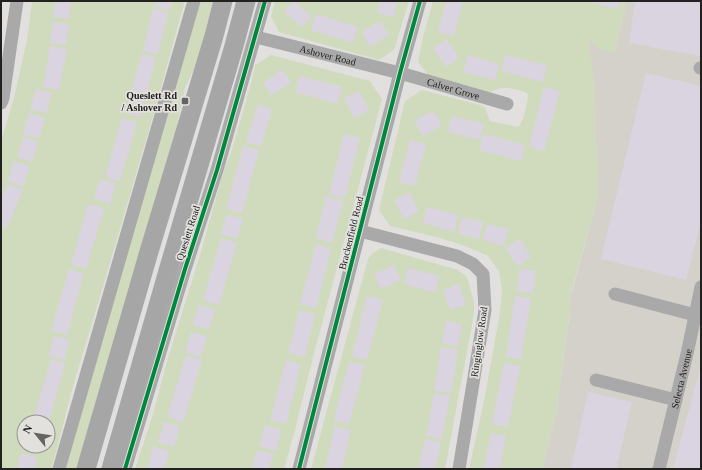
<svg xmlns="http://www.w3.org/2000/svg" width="702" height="470" viewBox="0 0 702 470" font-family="Georgia,serif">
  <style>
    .built { fill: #d4d1ca }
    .green { fill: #d0dbbd; fill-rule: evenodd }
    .building { fill: #dad4e0 }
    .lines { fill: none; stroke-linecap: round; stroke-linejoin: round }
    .minor { stroke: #a9a9a9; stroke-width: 13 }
    .highway { stroke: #a6a6a7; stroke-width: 19 }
    .cycleway-casing { stroke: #e2e1dd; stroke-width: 6 }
    .cycleway { stroke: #00873e; stroke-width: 4 }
    .poi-dot { fill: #656462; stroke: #e2e1dd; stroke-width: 1.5 }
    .labels { text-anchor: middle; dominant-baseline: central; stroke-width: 3.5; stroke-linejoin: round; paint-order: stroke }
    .street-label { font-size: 10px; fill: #222120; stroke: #e2e1dd }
    .poi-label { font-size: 10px; font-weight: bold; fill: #222120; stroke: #e2e1dd; text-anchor: end }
  </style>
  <rect width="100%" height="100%" fill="#e1e0de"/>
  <path class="built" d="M627,1H701V469H542L556,414L570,312V299L596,204L595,92L588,39L614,52Z"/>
  <path class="green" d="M32,1H185C173,42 163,83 151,123C126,208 102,292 76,376C67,406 61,438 51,469H1V142L15,94L27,40ZM24,422H48V446H24Z
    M199,1H213L198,61L185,88L176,129L79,469H64Z
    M275,1H409L394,50L379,60L279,32L271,17Z
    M433,1H627L614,52L597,48L589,40L595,92V129L599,171L596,204L573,286L570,299V311L556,414L542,469H469L484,401L500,313L502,290L499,271L488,256L465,246L440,238L390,226L379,210L405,101L422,90L480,105L485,107L490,121L518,127C525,120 526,105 528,96L527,93C512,88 502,84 488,94L431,79L418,62L423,37Z
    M271,55L370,81L382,99L312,361L295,430L284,469H135L153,414L167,361L200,255L223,173L231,153L252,80L255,65Z
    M381,248L458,270L467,277L474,302V314L445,469H311L368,259L373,253Z"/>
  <path class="building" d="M55,1H71L69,19L53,17Z
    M156,1H172L170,10L155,6Z
    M294,1L312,17L301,27L284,11Z
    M380,1H398L393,17L377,13Z
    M446,1H463L454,36L438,32Z
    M586,1H620L618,9Z
    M635,1H701V56L629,43Z
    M153,8L168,12L158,54L143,51Z
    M316,14L358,27L353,43L311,30Z
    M380,21L389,35L370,47L362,32Z
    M53,22L69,24L66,45L50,43Z
    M446,39L459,57L446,67L433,49Z
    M50,46L67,49L59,90L43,87Z
    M142,53L156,58L140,117L125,113Z
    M468,55L499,64L495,80L463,72Z
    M505,55L547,65L543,82L501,71Z
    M283,70L291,83L271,95L263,83Z
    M646,73L701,86V221L686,280L601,259Z
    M300,76L342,87L337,104L295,92Z
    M544,87L560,91L544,151L529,147Z
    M36,89L52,93L46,113L30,109Z
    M359,91L369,110L354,118L344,98Z
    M258,104L272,109L261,146L246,142Z
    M433,111L442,125L423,136L414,121Z
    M29,113L45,118L39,138L23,134Z
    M452,116L484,124L479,140L448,132Z
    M122,118L137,122L120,181L105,177Z
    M344,134L360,138L345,198L329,194Z
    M483,134L525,145L521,161L479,150Z
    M23,137L38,141L32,162L17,157Z
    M410,140L426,144L415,186L399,182Z
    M243,146L259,150L242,213L226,209Z
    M14,161L30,166L23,187L7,181Z
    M100,179L116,183L110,204L94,199Z
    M7,184L23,190L7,228L1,226V200Z
    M409,192L419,211L404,219L394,200Z
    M326,196L343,201L332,243L316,238Z
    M88,204L104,208L86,269L71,265Z
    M427,207L458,215L454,232L423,223Z
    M227,214L243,219L237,239L221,234Z
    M462,217L483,222L479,239L458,233Z
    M487,224L508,229L504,246L483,240Z
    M221,238L237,243L219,305L203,300Z
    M520,239L531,257L517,266L506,248Z
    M316,244L331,248L316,308L300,304Z
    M394,265L401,280L381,289L374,274Z
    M408,268L440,276L435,293L404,284Z
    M69,269L84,273L67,335L51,331Z
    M519,269L536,271L533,293L517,291Z
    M459,284L466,305L450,310L443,290Z
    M367,296L383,300L367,360L352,356Z
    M515,296L531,298L521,359L506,357Z
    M199,305L215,309L209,329L193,325Z
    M299,310L315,314L305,357L288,353Z
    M446,321L462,324L458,346L442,343Z
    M191,332L207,336L201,357L185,352Z
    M54,336L70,340L64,360L48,356Z
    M441,347L458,350L451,393L434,390Z
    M186,355L202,360L183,422L167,417Z
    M51,359L65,363L49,422L34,418Z
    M286,360L301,364L286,424L270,420Z
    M349,361L365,365L349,424L334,420Z
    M504,363L520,366L508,427L492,424Z
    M700,369H701V469H673Z
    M588,392L632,402L616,469H571Z
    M434,393L450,396L442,439L426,436Z
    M164,422L180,426L174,447L158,442Z
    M265,425L281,430L276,451L259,446Z
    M335,426L351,430L342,469L325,468Z
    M491,433L506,436L500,469H483Z
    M425,439L441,442L435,469H418Z
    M153,446L169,451L164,469H147Z
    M257,450L273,454L269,469H252Z
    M21,453L37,457L34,469H17Z"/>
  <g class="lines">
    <g class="minor">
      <path id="s1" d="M256,37L400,73L507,104"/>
      <path d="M700,68H701"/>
      <path d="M1,103L3,98L17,1"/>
      <path d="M360,231L457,256L473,264L483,274L485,310L459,469"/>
      <path d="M615,294L695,315"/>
      <path d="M596,380L676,400"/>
      <path d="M59,469L194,1"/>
      <path d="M125,469L185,269L217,170L265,1"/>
      <path d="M299,469L400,73L420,1"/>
      <path id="s2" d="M659,469L687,354L701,287"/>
    </g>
    <path class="highway" d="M86,469L148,255L214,36L223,1
      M111,469L170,264L234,46L246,1"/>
    <defs>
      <path id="cycleway" d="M125,469L185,269L217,170L265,1
        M299,469L400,73L420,1"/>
    </defs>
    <use href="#cycleway" class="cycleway-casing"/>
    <use href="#cycleway" class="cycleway"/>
  </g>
  <rect class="poi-dot" x="181" y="97" width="8" height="8" rx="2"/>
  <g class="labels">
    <g class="street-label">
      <text stroke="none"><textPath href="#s1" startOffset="74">Ashover Road</textPath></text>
      <text stroke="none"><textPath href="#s1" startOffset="204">Calver Grove</textPath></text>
      <text transform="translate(188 233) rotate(-72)">Queslett Road</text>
      <text transform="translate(351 233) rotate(-76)">Brackenfield Road</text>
      <text transform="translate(479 342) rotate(-82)">Ringinglow Road</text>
      <text stroke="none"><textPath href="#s2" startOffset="93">Selecta Avenue</textPath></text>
    </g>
    <g class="poi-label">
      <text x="177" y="95">Queslett Rd<tspan x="177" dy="12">/ Ashover Rd</tspan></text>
    </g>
  </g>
  <rect width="702" height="470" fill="none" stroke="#222120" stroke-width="4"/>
  <g transform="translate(36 434) rotate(300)"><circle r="19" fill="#e2e1dd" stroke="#959491"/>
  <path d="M0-3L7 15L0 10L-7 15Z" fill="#656462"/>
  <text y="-6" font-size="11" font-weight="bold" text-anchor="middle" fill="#222120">N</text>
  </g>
</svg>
